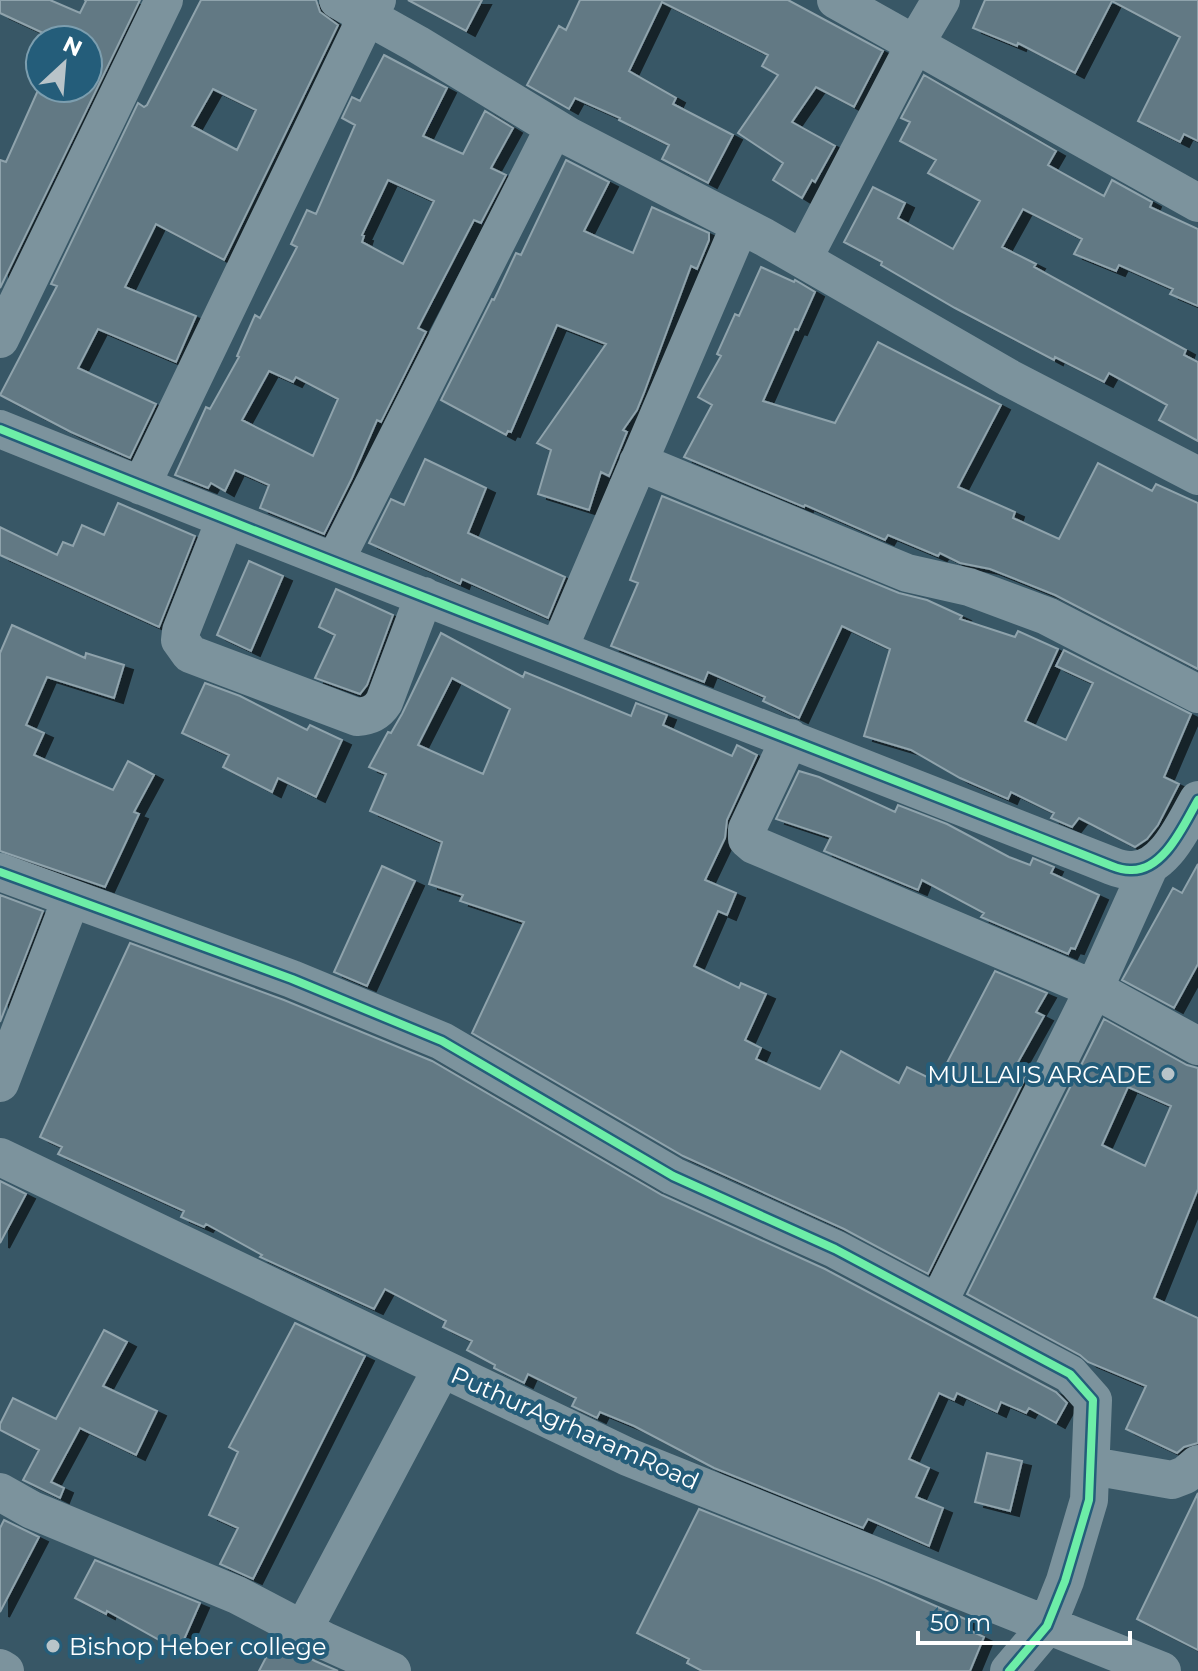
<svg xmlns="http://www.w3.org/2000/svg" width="1198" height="1671" viewBox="0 0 1198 1671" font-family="Montserrat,sans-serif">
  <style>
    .building { fill: #627984; stroke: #8fa3ac; stroke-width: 2; fill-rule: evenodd; filter: url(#shadow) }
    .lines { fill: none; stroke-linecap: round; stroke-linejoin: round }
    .minor { stroke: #7c939d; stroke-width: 38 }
    .cycleway-casing { stroke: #245d7a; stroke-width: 13 }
    .cycleway { stroke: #6deda7; stroke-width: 8 }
    .poi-dot { fill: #b9c4c9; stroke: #245d7a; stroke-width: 3 }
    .labels { text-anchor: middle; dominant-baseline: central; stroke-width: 8; stroke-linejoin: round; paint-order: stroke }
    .poi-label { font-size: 24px; fill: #fff; stroke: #245d7a; text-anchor: end }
    .street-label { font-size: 24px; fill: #fff; stroke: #245d7a }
  </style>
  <defs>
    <filter id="shadow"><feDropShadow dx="9" dy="5" stdDeviation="0" flood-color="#0009"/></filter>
  </defs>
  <rect width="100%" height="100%" fill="#385766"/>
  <path class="building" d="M0,0H50L80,13L86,1L85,0H140L0,288V160L6,162L39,88H88V40H58L0,13Z
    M201,0H316L320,12L338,25L224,260L156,224L125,287L196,316L176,362L98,329L78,368L156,404L130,458L71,432L0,395L57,286L51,284L138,103L144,107L147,105ZM213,89L256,110L237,150L192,126Z
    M408,0H482L466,31Z
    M580,0H788L883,51L854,107L816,87L792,122L835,146L815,182L812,180L802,198L773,180L783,163L738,133L778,75L762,66L768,55L662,2L629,71L676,98L673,104L733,135L708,183L662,159L669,145L619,120L620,118L575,98L569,109L527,85L559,26L566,30Z
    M985,0H1198V141L1184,134L1180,142L1138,121L1180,37L1112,1L1075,73L1018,43L1017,46L973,28Z
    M384,55L447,88L423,136L463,154L485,111L513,128L491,168L506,175L481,223L474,220L418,328L426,332L381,422L377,420L352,478L324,534L260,508L269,485L235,470L225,491L211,483L208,488L175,475L206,407L210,409L239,357L237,356L255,315L260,318L297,247L291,244L307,210L316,214L355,125L342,118L352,97L360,101ZM388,180L434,201L403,264L362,242L364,236L362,235ZM269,371L293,382L296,377L338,399L313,456L242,420Z
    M924,75L1056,151L1048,165L1104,196L1112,180L1152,202L1150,207L1198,229V306L1170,294L1173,289L1119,265L1116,271L1074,254L1082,239L1023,209L1002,247L1036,264L1034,267L1186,350L1184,355L1198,362V441L1159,420L1167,405L1109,373L1104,382L1055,357L1054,360L955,308L881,265L882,262L844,242L873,187L905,203L898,218L953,249L980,201L928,173L936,160L900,141L910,122L901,118Z
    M566,160L609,182L584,231L633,253L652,207L709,233V240L697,269L691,266L644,393L637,410L623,430L627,432L609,476L601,472L589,510L538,494L551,450L537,443L606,344L557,325L511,432L508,431L506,435L441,400L492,299L494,300L516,253L521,255Z
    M761,267L794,282L795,280L815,292L798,330L795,329L763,401L835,423L878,342L1001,405L958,487L1015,512L1013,518L1059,539L1098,463L1152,491L1156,484L1198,503V669L1055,595L990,569L960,563L940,553L938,556L888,535L885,540L805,505L804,507L684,457L712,405L698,397L721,356L717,354L735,314L739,316Z
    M425,459L486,488L468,533L565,577L548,618L462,579L460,584L369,543L391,499L404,505Z
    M662,496L899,593L927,600L962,616L960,619L1015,637L1018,631L1058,649L1025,721L1066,740L1093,683L1056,666L1064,650L1191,714L1164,777L1179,784L1158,825L1147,839L1135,847L1079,818L1072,827L1051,818L1054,813L1011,792L1008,799L960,778L911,750L864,736L890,649L842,626L799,718L763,701L765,697L708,672L704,682L611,646L638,583L630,580Z
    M118,503L195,536L159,627L0,555V527L57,555L63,542L73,546L82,525L104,535Z
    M249,561L283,576L251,651L217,635Z
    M336,589L393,615L367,685L360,694L315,678L335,635L319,627Z
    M12,625L85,658L86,653L124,665L114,698L47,677L26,725L44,733L34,755L113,790L128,761L154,775L134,812L139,814L105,887L0,851V653Z
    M441,633L523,677L525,672L631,716L636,703L667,715L663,725L732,756L737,745L757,755L727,820L725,838L705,880L736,893L727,915L718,911L694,966L739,988L741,983L766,994L745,1040L761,1048L756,1059L820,1089L841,1051L899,1083L907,1067L937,1082L995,971L1047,993L1036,1012L1044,1016L1017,1064L1029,1070L928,1274L844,1229L683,1156L472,1033L524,922L460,901L463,895L429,884L442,842L370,811L386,774L369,767L388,732L391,733L402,714ZM452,678L510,709L483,774L418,745Z
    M205,683L240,696L307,730L310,725L342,740L316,797L278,778L272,792L223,767L229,755L182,733Z
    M799,771L819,777L895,812L898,805L947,824L1009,857L1030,865L1033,858L1054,867L1051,873L1099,895L1075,949L1071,948L1068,954L981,917L984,913L922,880L918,890L824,851L831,837L776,819Z
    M1198,864V964L1174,1008L1122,980L1173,888L1182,893Z
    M382,866L415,881L367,986L334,972Z
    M0,895L43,911L0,1022Z
    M130,943L284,1000L432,1061L662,1195L825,1269L1056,1392L1067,1403L1056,1423L1029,1408L1026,1413L1001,1402L997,1412L957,1393L954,1400L939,1393L909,1459L929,1468L916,1497L943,1508L929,1546L868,1519L863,1528L714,1468L634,1426L600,1412L597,1418L572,1406L576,1398L528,1374L524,1383L494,1368L495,1365L467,1350L472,1341L443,1327L446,1321L385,1289L374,1309L260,1257L262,1255L206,1224L204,1227L181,1217L184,1211L58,1154L62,1147L40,1137Z
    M1104,1019L1187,1065L1198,1068V1189L1154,1298L1198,1318V1443L1184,1447L1177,1453L1126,1429L1146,1386L1088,1362L1080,1355L967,1294ZM1128,1087L1171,1106L1145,1166L1102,1145Z
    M0,1181L26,1194L0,1243Z
    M295,1323L365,1356L253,1579L220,1564L238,1528L209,1515L238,1452L229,1447Z
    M104,1330L127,1342L103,1386L157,1411L136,1455L80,1428L51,1482L64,1488L60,1498L23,1480L39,1450L0,1430V1424L13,1398L56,1419Z
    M987,1453L1022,1461L1010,1511L975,1502Z
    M1198,1493V1650L1137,1619Z
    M699,1509L877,1580L972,1622L969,1630L984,1637L970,1671H702L687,1663L689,1659L637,1633Z
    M4,1520L39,1537L0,1612V1528Z
    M95,1560L200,1603L179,1651L107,1611L106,1614L75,1598Z
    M275,1640L315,1661L338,1671H259Z"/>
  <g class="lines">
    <path class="minor" d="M338,0L417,44L570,137L764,237L1009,378L1198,476
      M836,0L1198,203
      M803,259L915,44L941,0
      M0,339L164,0
      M0,429C369,578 741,719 1112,866C1117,868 1124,870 1130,870C1164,872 1184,824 1198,800
      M638,462L907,573L969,587L1047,616L1198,694
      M141,486L367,16L377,0
      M225,520L181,631L180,640L190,654L357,717C369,716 377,713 384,702L424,596
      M335,561L554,128
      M559,648L740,225
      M790,738L747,829V839L754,845L1094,989L1198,1046
      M0,872L292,979L442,1041L673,1176L835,1249L1070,1374L1093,1400L1089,1500L1065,1581L1047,1626L1009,1671
      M0,1083L71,899
      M0,1157L628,1457L1162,1671
      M938,1303L1094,989L1150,865
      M1092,1466L1172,1480L1185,1475L1198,1464
      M0,1492L32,1510L237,1595L325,1641L392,1671
      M303,1630L442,1368
      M0,1668L5,1671"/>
    <defs>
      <path id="cycleway" d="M0,429C369,578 741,719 1112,866C1117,868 1124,870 1130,870C1164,872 1184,824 1198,800
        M0,872L292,979L442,1041L673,1176L835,1249L1070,1374L1093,1400L1089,1500L1065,1581L1047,1626L1009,1671"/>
    </defs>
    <use href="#cycleway" class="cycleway-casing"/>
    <use href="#cycleway" class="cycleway"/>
  </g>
  <g class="poi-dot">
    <circle cx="1168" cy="1074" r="8"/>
    <circle cx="53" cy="1646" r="8"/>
  </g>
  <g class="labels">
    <g class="poi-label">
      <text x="1152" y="1074">MULLAI'S ARCADE</text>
      <text x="69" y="1646" text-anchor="start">Bishop Heber college</text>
    </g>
    <g class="street-label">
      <text transform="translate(575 1428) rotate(24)">PuthurAgrharamRoad</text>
    </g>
  </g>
  <g transform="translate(64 64) rotate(26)"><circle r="38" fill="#245d7a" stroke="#7c9eaf" stroke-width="2"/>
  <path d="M0-6L14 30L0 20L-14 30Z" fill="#b9c4c9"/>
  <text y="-12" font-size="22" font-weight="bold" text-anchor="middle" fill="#ffffff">N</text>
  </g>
  <path d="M918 1631v12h212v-12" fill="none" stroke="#ffffff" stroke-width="4"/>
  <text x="930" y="1631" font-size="24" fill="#ffffff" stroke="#245d7a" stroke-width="6" paint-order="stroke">50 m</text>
</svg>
